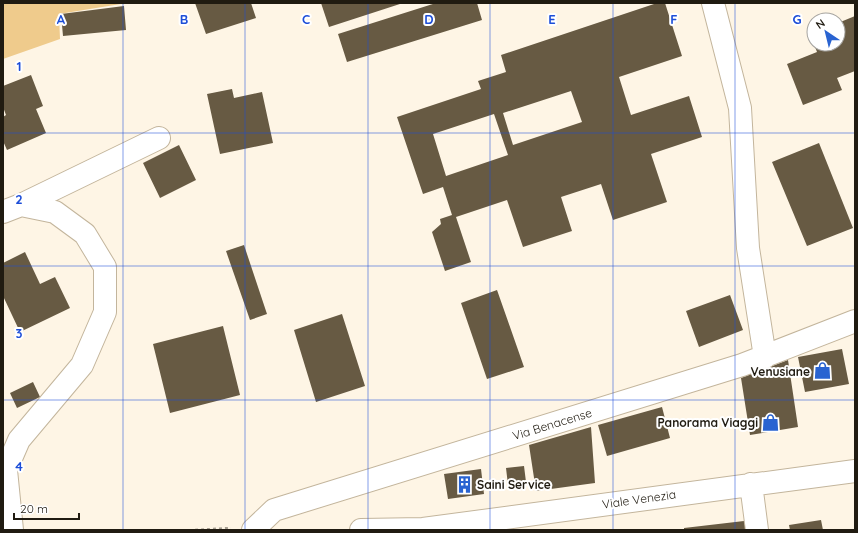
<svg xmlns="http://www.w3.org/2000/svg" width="858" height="533" viewBox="0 0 858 533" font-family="Quicksand,sans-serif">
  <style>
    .green { fill: #efcb8c }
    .building { fill: #675a43; fill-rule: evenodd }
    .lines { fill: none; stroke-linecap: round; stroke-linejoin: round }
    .minor-casing { stroke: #c3b59c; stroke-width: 24 }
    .path { stroke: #a59d90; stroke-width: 2.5; stroke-dasharray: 3 3; stroke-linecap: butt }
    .minor { stroke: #fff; stroke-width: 22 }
    .grid { fill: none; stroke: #1d4ed8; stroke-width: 1; stroke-opacity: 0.55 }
    .labels { text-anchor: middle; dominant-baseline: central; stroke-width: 4; stroke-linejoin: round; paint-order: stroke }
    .poi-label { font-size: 12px; font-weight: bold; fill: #201b11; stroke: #fff; text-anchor: end }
    .street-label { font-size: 12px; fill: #201b11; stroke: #fff }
    .grid-label { font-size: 13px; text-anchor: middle; font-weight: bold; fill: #1d4ed8; stroke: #fff; stroke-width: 4; stroke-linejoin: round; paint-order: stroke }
  </style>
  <rect width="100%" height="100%" fill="#fef5e5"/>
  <path class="green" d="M3,3H127L59,14L60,39L3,59Z"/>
  <path class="building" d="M195,3H251L256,18L206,34Z
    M321,3H403L329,27Z
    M436,3H477L482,20L347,62L338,34Z
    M657,3H665L682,56L619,77L631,115L689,96L702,137L651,154L667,202L613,220L601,184L561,197L572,231L523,247L507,200L456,217L471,262L445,271L432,232L441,224L440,219L452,215L443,187L423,194L397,117L481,89L478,81L506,72L501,55ZM571,91L582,122L513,145L503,113ZM494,114L508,155L446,176L433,134Z
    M124,6L126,30L63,36L61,14Z
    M855,16V71L837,78L842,90L803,105L787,64L817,52L810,34L814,33V44H838V23Z
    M31,75L43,106L36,109L46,133L7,150L3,141V117L6,115L3,107V86Z
    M232,89L234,98L262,92L273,143L220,154L207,94Z
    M819,143L853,228L807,246L772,162Z
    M179,145L196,180L160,198L143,163Z
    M244,245L267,314L250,320L226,251Z
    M25,252L40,284L55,277L70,308L20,332L3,296V263Z
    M497,290L524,367L487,379L461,303Z
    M730,295L743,330L699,347L686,311Z
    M342,314L365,386L316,402L294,330Z
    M223,326L240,395L170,413L153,344Z
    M842,349L849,384L805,392L798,357Z
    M788,360L798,427L750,435L741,378Z
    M33,382L40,397L17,408L10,393Z
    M662,407L670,438L607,456L598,425Z
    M591,427L595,483L536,491L529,445Z
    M524,466L526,482L508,485L506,468Z
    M481,469L484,494L448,499L444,474Z
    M821,520L823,530H790L789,525Z
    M744,521L746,530H684V528Z"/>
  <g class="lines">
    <defs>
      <path id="minor" d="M713,3L740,108L748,248L765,357
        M3,212L21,205L159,138
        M751,484L757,530
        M12,530L6,470L19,440L82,365L105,312V267L85,234L55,212L21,205
        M253,530L274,510L742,365L855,321
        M361,530L423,529L855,471"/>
    </defs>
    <use href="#minor" class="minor-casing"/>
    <path class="path" d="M195,530L231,528"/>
    <use href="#minor" class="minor"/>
  </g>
  <path class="grid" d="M123,3V530M245,3V530M368,3V530M490,3V530M613,3V530M735,3V530M3,133H855M3,266H855M3,400H855"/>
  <defs>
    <symbol id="shop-bare" viewBox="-9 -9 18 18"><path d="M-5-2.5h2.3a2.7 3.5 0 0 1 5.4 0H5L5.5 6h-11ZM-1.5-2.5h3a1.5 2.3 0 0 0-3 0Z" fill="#2963d1" stroke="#fff" stroke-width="2.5" paint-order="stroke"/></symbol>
    <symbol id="building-bare" viewBox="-9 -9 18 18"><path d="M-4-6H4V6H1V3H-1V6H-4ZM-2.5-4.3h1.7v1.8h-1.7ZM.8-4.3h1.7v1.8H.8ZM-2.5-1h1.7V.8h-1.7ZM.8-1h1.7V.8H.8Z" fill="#2963d1" stroke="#fff" stroke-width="2.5" paint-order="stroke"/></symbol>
  </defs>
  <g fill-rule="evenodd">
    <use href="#shop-bare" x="810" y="358" width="25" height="25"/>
    <use href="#shop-bare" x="758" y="410" width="25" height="25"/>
    <use href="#building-bare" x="452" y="472" width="25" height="25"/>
  </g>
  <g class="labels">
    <g class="poi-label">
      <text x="810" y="371">Venusiane</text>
      <text x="758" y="422">Panorama Viaggi</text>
      <text x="477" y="484" text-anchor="start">Saini Service</text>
    </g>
    <g class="street-label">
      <text transform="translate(552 424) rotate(-17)">Via Benacense</text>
      <text transform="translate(639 499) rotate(-8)">Viale Venezia</text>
    </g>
  </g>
  <g class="grid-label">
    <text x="61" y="24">A</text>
    <text x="184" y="24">B</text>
    <text x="306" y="24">C</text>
    <text x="429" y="24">D</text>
    <text x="552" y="24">E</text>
    <text x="674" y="24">F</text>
    <text x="797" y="24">G</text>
    <text x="19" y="71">1</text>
    <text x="19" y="204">2</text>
    <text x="19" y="338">3</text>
    <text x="19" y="471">4</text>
  </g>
  <rect width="858" height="533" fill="none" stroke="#201b11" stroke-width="8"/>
  <g transform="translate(826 32) rotate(325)"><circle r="19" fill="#ffffff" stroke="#a6a4a0"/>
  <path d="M0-3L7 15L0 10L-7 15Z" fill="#2963d1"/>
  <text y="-6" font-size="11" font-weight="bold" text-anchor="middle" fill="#201b11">N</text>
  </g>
  <path d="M14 513v6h65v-6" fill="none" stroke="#201b11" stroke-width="2"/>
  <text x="20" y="513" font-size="12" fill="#201b11" stroke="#ffffff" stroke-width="3" paint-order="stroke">20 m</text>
</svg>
